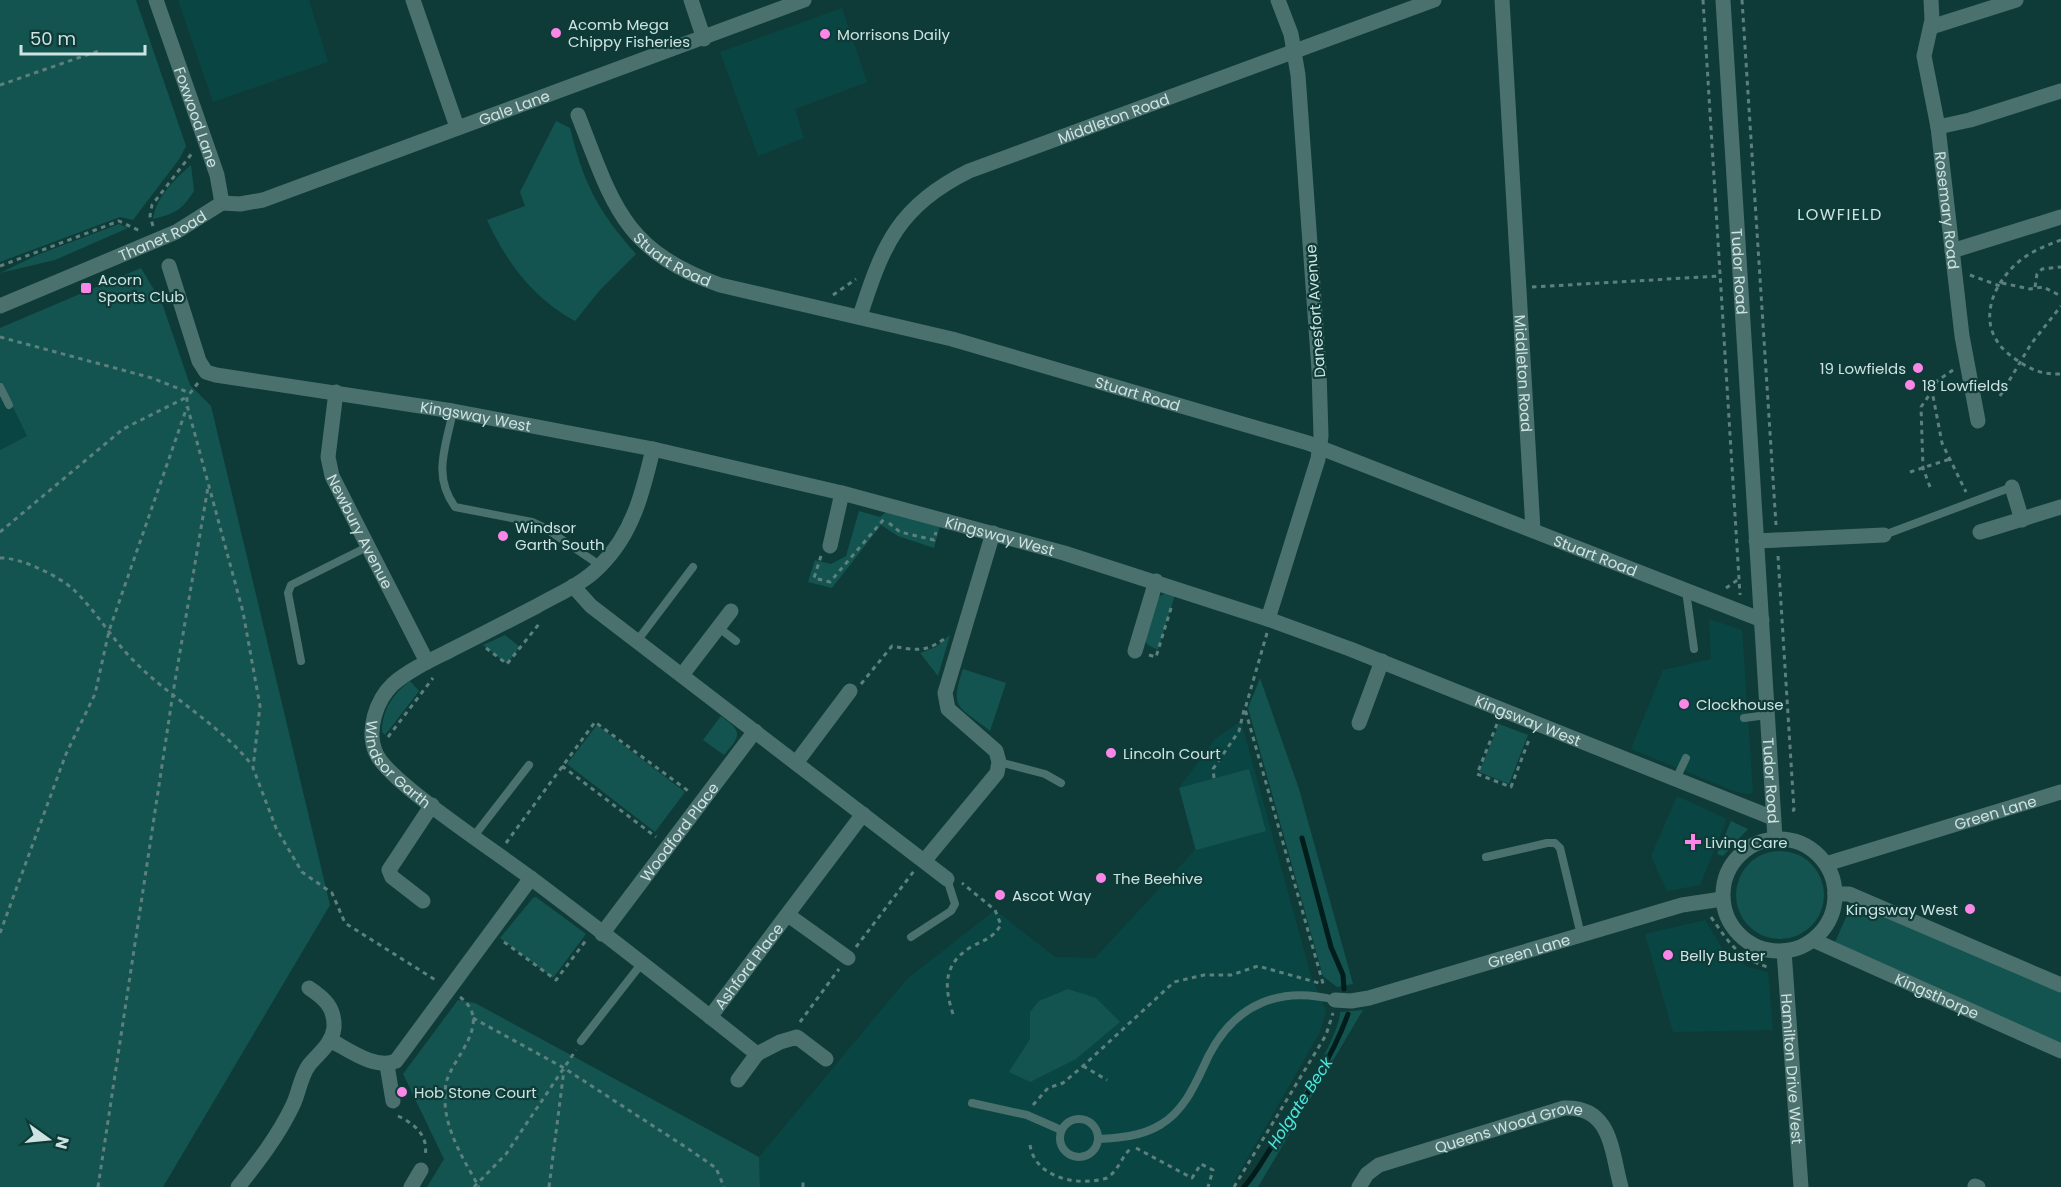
<svg xmlns="http://www.w3.org/2000/svg" width="2061" height="1187" viewBox="0 0 2061 1187" font-family="Poppins,sans-serif">
  <style>
    .built { fill: #094643 }
    .green { fill: #135450 }
    .lines { fill: none; stroke-linecap: round; stroke-linejoin: round }
    .stream { stroke: #001d1b; stroke-width: 5 }
    .path { stroke: #5d807e; stroke-width: 3; stroke-dasharray: 4.5 4.5; stroke-linecap: butt }
    .service { stroke: #4b716e; stroke-width: 8 }
    .minor { stroke: #4b716e; stroke-width: 15 }
    .tertiary { stroke: #4b716e; stroke-width: 15 }
    .poi-dot { fill: #fa87e7; stroke: #0e3b38; stroke-width: 2 }
    .labels { text-anchor: middle; dominant-baseline: central; stroke-width: 4.5; stroke-linejoin: round; paint-order: stroke }
    .poi-label { font-size: 15px; fill: #cde3e1; stroke: #0e3b38; text-anchor: start }
    .street-label { font-size: 15px; fill: #cde3e1; stroke: #0e3b38 }
    .neighbourhood-label { font-size: 16px; letter-spacing: 1.5px; fill: #cde3e1; stroke: #0e3b38 }
    .water-label { font-size: 16px; font-style: italic; fill: #4de5dc; stroke: #0e3b38 }
  </style>
  <rect width="100%" height="100%" fill="#0e3b38"/>
  <path class="built" d="M178,0H309L328,62L213,102Z
    M842,8L867,82L795,109L804,138L758,156L720,52Z
    M0,381L27,436L0,450Z
    M1709,619L1742,630L1753,792L1750,794L1736,792L1631,749L1663,670L1711,659Z
    M1241,721L1311,976L1326,1011L1320,1032L1231,1187H760L759,1157L907,979L995,910L1055,957L1095,958L1195,850L1179,788L1215,739Z
    M1677,796L1727,819L1700,885L1667,891L1651,856Z
    M1705,920L1723,950L1748,967L1768,972L1773,1030L1673,1032L1645,934Z"/>
  <path class="green" d="M0,0H136L186,146L180,158L133,220L120,217L0,262Z
    M556,121L570,128C584,184 597,210 636,254L600,290L575,321C533,298 507,263 487,220L525,206L520,192Z
    M191,165L194,191C181,211 176,213 153,219C156,197 175,179 191,165Z
    M119,224L128,228L55,260L0,273L37,255Z
    M141,268L162,303L190,385L211,406L330,905L163,1187H0V450L27,436L0,381V328Z
    M859,511L880,517L886,512L940,526L934,548L898,536L881,525L832,588L808,582L815,560L831,564L846,556Z
    M1166,593L1175,595L1158,650L1148,645L1144,639L1158,597Z
    M505,635L520,647L507,664L483,645Z
    M950,635L938,676L920,653L936,647Z
    M963,669L1006,683L990,731C959,706 949,710 963,669Z
    M1260,678L1299,789L1353,984L1337,987L1323,976L1248,708Z
    M410,681L419,691L385,735L382,732C382,710 393,694 410,681Z
    M721,716C743,732 741,735 724,755L703,740Z
    M1499,724L1528,735L1509,784L1479,772Z
    M597,725L685,792L655,832L567,764Z
    M1249,769L1266,831L1196,850L1179,788Z
    M1731,821L1748,829L1723,856L1717,854Z
    M1736 895a44 44 0 1 1 88 0a44 44 0 1 1-88 0Z
    M536,897L586,934L553,978L500,938L533,898Z
    M1853,902L2061,993V1044L1835,942Z
    M1068,989L1096,998L1120,1022L1076,1059L1030,1082L1009,1072L1030,1039V1012L1039,1001Z
    M458,1000L475,1003L759,1157L760,1187H427L444,1159L403,1074Z
    M1363,1010L1258,1187H1246C1264,1156 1341,1040 1340,1012Z"/>
  <g class="lines">
    <path class="stream" d="M1302,838L1331,947L1343,975L1344,989
      M1244,1187C1257,1173 1264,1157 1275,1142C1303,1101 1331,1061 1348,1014"/>
    <path class="path" d="M1703,0L1740,595
      M1742,0L1776,525
      M0,85L98,51
      M153,226L150,216L152,205L193,152
      M2061,240C2045,246 2029,252 2016,264C1986,292 1977,333 2014,358C2029,369 2042,375 2061,374
      M0,266L119,221L140,231
      M1970,275L2000,286
      M2002,283L2030,289L2043,287L2061,296
      M1532,287L1720,276
      M2035,287L2037,274L2042,269L2061,267
      M833,295L856,279
      M0,337L152,378L190,393
      M1953,370L1937,381L1932,391L1942,443L1966,492
      M198,383L187,397V405L243,612L260,706L253,768L276,828L302,872L332,893L345,923L437,981
      M2000,396L2031,344L2061,306
      M1910,472L1950,459
      M1930,487L1923,468L1921,407L1932,391
      M889,523L900,532L934,540L936,532
      M0,532L123,429L187,397
      M821,556L814,578L830,582L884,519
      M1778,556L1794,810L1789,812
      M0,558C20,557 59,576 74,590C97,612 113,641 136,663C173,700 219,724 252,765
      M1726,588L1739,579
      M1267,633L1245,709L1324,987
      M486,648L507,664L539,624
      M1149,655L1156,657L1172,605
      M861,684L892,646C914,650 925,653 944,639
      M1497,724L1477,774L1511,787L1530,737
      M388,737L433,678
      M562,766L656,837
      M1214,778L1213,769L1239,731L1244,710
      M506,843L595,722L691,793
      M1711,917C1730,944 1737,957 1770,968
      M0,933L66,754L95,694L109,631L187,407
      M504,942L556,980L587,939
      M856,947L914,871
      M460,997C494,1023 453,1056 446,1083C445,1089 445,1096 445,1102C446,1132 465,1162 479,1187
      M953,1014C944,987 943,964 971,947C985,939 991,940 1001,925L995,910L962,883
      M473,1018L564,1068L687,1148L716,1168L724,1187
      M800,1022L839,969
      M1083,1066L1107,1080
      M1033,1105L1048,1088L1063,1083L1083,1066L1174,982L1204,975H1231L1258,966L1319,983
      M398,1116C415,1124 429,1136 425,1156
      M1030,1145C1035,1178 1078,1187 1107,1178C1118,1171 1121,1158 1130,1149
      M1136,1148L1192,1178L1201,1164L1213,1170L1208,1187
      M98,1187L173,693L208,487
      M474,1187L506,1154L576,1050
      M549,1187L564,1070
      M803,1187V1180
      M1234,1187L1326,1035L1333,1013"/>
    <path class="service" d="M0,387L9,405
      M453,411C446,447 432,475 455,507L532,522L545,528L601,566
      M1884,535L2012,487
      M1686,591L1694,649
      M719,628L736,641
      M637,641L693,567
      M301,661L288,593L291,585L367,547
      M1744,718L1767,715
      M999,762L1045,774L1061,783
      M1676,779L1686,758
      M474,836L529,765
      M1486,857L1547,843H1555L1560,848L1581,935
      M911,937L951,911L955,904L947,879
      M581,1041L642,963
      M972,1103L1027,1115L1061,1130
      M1060 1138a19 19 0 1 1 38 0a19 19 0 1 1-38 0Z
      M1098,1139C1120,1138 1142,1136 1160,1125C1186,1110 1197,1080 1209,1055C1236,1003 1281,986 1335,1000"/>
    <g class="minor">
      <path d="M413,0L457,127"/>
      <path d="M691,0L704,39"/>
      <path id="s1" d="M1502,0L1533,530"/>
      <path id="s2" d="M1931,0L1932,20L1924,56L1938,127L1962,336L1978,421"/>
      <path d="M1931,27L2016,0"/>
      <path id="s3" d="M578,115C613,204 622,250 720,285L952,339L1308,443L1762,620"/>
      <path d="M1938,127L1970,120L2061,91"/>
      <path d="M1952,251L2061,217"/>
      <path id="s4" d="M169,266L199,361L206,372L216,375L453,411L653,449L842,493L1064,553L1268,619L1350,649L1773,818"/>
      <path id="s5" d="M860,316C883,245 898,206 969,171L1434,0"/>
      <path id="s6" d="M336,392L328,457L332,476L427,662"/>
      <path id="s7" d="M653,449C643,491 633,534 600,566C583,584 558,594 537,606C508,621 479,636 449,651C431,660 409,670 393,684C376,700 366,731 376,753C388,782 501,855 532,879C608,936 683,995 757,1054L780,1042L797,1037L826,1059"/>
      <path d="M2012,487L2022,520"/>
      <path d="M1980,532L2061,507"/>
      <path d="M1756,541L1884,535"/>
      <path d="M830,546L842,493"/>
      <path d="M573,586L591,606L947,879"/>
      <path d="M1268,619L1318,459L1321,436L1319,370L1298,75L1291,34L1278,0"/>
      <path d="M1135,651L1156,581"/>
      <path d="M682,675L731,611"/>
      <path d="M1359,723L1382,661"/>
      <path d="M796,763L850,691"/>
      <path d="M925,860L997,773L999,762L996,751L948,709L945,693L993,533"/>
      <path d="M1835,894H1849L2061,985"/>
      <path d="M423,901L392,877L389,870L432,805"/>
      <path d="M788,915L848,958"/>
      <path id="s8" d="M602,934L755,731"/>
      <path id="s9" d="M1813,940L2061,1051"/>
      <path id="s10" d="M1784,951L1801,1187"/>
      <path id="s11" d="M1335,1000L1351,1001L1369,998L1682,905L1722,899"/>
      <path id="s12" d="M710,1017L863,814"/>
      <path d="M330,1040C349,1050 375,1070 396,1061L531,878"/>
      <path d="M387,1065L393,1101"/>
      <path d="M738,1080L757,1054"/>
      <path d="M1975,1186L1978,1187"/>
      <path d="M238,1187C258,1162 278,1136 292,1107C299,1094 300,1077 309,1065C319,1053 332,1044 334,1028C335,1007 324,998 309,988"/>
      <path d="M411,1187L421,1170"/>
      <path id="s13" d="M1359,1187L1367,1174L1379,1165L1564,1108C1612,1106 1611,1151 1621,1187"/>
    </g>
    <g class="tertiary">
      <path id="s14" d="M156,0L217,175L222,203"/>
      <path id="s15" d="M1723,0L1775,838"/>
      <path id="s16" d="M222,203L240,204L263,200L804,0"/>
      <path id="s17" d="M0,306L176,232L222,203"/>
      <circle cx="1779" cy="895" r="56"/>
      <path id="s18" d="M1826,864L2061,792"/>
    </g>
  </g>
  <g class="poi-dot">
    <circle cx="556" cy="33" r="6"/>
    <circle cx="825" cy="34" r="6"/>
    <rect x="80" y="282" width="12" height="12" rx="3"/>
    <circle cx="1918" cy="368" r="6"/>
    <circle cx="1910" cy="385" r="6"/>
    <circle cx="503" cy="536" r="6"/>
    <circle cx="1684" cy="704" r="6"/>
    <circle cx="1111" cy="753" r="6"/>
    <path d="M1690 833h6v6h6v6h-6v6h-6v-6h-6v-6h6z"/>
    <circle cx="1101" cy="878" r="6"/>
    <circle cx="1000" cy="895" r="6"/>
    <circle cx="1970" cy="909" r="6"/>
    <circle cx="1668" cy="955" r="6"/>
    <circle cx="402" cy="1092" r="6"/>
  </g>
  <g class="labels">
    <g class="poi-label">
      <text x="568" y="24">Acomb Mega<tspan x="568" dy="17">Chippy Fisheries</tspan></text>
      <text x="837" y="34">Morrisons Daily</text>
      <text x="98" y="279">Acorn<tspan x="98" dy="17">Sports Club</tspan></text>
      <text x="1906" y="368" text-anchor="end">19 Lowfields</text>
      <text x="1922" y="385">18 Lowfields</text>
      <text x="515" y="527">Windsor<tspan x="515" dy="17">Garth South</tspan></text>
      <text x="1696" y="704">Clockhouse</text>
      <text x="1123" y="753">Lincoln Court</text>
      <text x="1705" y="842">Living Care</text>
      <text x="1113" y="878">The Beehive</text>
      <text x="1012" y="895">Ascot Way</text>
      <text x="1958" y="909" text-anchor="end">Kingsway West</text>
      <text x="1680" y="955">Belly Buster</text>
      <text x="414" y="1092">Hob Stone Court</text>
    </g>
    <g class="street-label">
      <text stroke="none"><textPath href="#s16" startOffset="309">Gale Lane</textPath></text>
      <text stroke="none"><textPath href="#s14" startOffset="124">Foxwood Lane</textPath></text>
      <text stroke="none"><textPath href="#s5" startOffset="342">Middleton Road</textPath></text>
      <text stroke="none"><textPath href="#s2" startOffset="213">Rosemary Road</textPath></text>
      <text stroke="none"><textPath href="#s17" startOffset="177">Thanet Road</textPath></text>
      <text stroke="none"><textPath href="#s3" startOffset="178">Stuart Road</textPath></text>
      <text stroke="none"><textPath href="#s15" startOffset="272">Tudor Road</textPath></text>
      <text transform="translate(1315 311) rotate(-94)">Danesfort Avenue</text>
      <text stroke="none"><textPath href="#s1" startOffset="374">Middleton Road</textPath></text>
      <text stroke="none"><textPath href="#s3" startOffset="664">Stuart Road</textPath></text>
      <text stroke="none"><textPath href="#s4" startOffset="386">Kingsway West</textPath></text>
      <text stroke="none"><textPath href="#s6" startOffset="147">Newbury Avenue</textPath></text>
      <text stroke="none"><textPath href="#s4" startOffset="924">Kingsway West</textPath></text>
      <text stroke="none"><textPath href="#s3" startOffset="1150">Stuart Road</textPath></text>
      <text stroke="none"><textPath href="#s4" startOffset="1484">Kingsway West</textPath></text>
      <text stroke="none"><textPath href="#s7" startOffset="465">Windsor Garth</textPath></text>
      <text stroke="none"><textPath href="#s15" startOffset="782">Tudor Road</textPath></text>
      <text stroke="none"><textPath href="#s18" startOffset="177">Green Lane</textPath></text>
      <text stroke="none"><textPath href="#s8" startOffset="128">Woodford Place</textPath></text>
      <text stroke="none"><textPath href="#s11" startOffset="201">Green Lane</textPath></text>
      <text stroke="none"><textPath href="#s12" startOffset="64">Ashford Place</textPath></text>
      <text stroke="none"><textPath href="#s9" startOffset="136">Kingsthorpe</textPath></text>
      <text stroke="none"><textPath href="#s10" startOffset="118">Hamilton Drive West</textPath></text>
      <text stroke="none"><textPath href="#s13" startOffset="166">Queens Wood Grove</textPath></text>
    </g>
    <g class="neighbourhood-label">
      <text x="1840" y="214">LOWFIELD</text>
    </g>
    <g class="water-label">
      <text transform="translate(1300 1103) rotate(-57)">Holgate Beck</text>
    </g>
  </g>
  <g transform="translate(48 1139) rotate(105)" stroke="#0e3b38" stroke-width="4.5" paint-order="stroke">
  <path d="M0-4.5L10 22L0 15L-10 22Z" fill="#cde3e1"/>
  <text y="-9" font-size="16" font-weight="bold" text-anchor="middle" fill="#cde3e1">N</text>
  </g>
  <path d="M21 45v9h124v-9" fill="none" stroke="#cde3e1" stroke-width="3"/>
  <text x="30" y="45" font-size="18" fill="#cde3e1" stroke="#0e3b38" stroke-width="4.5" paint-order="stroke">50 m</text>
</svg>
